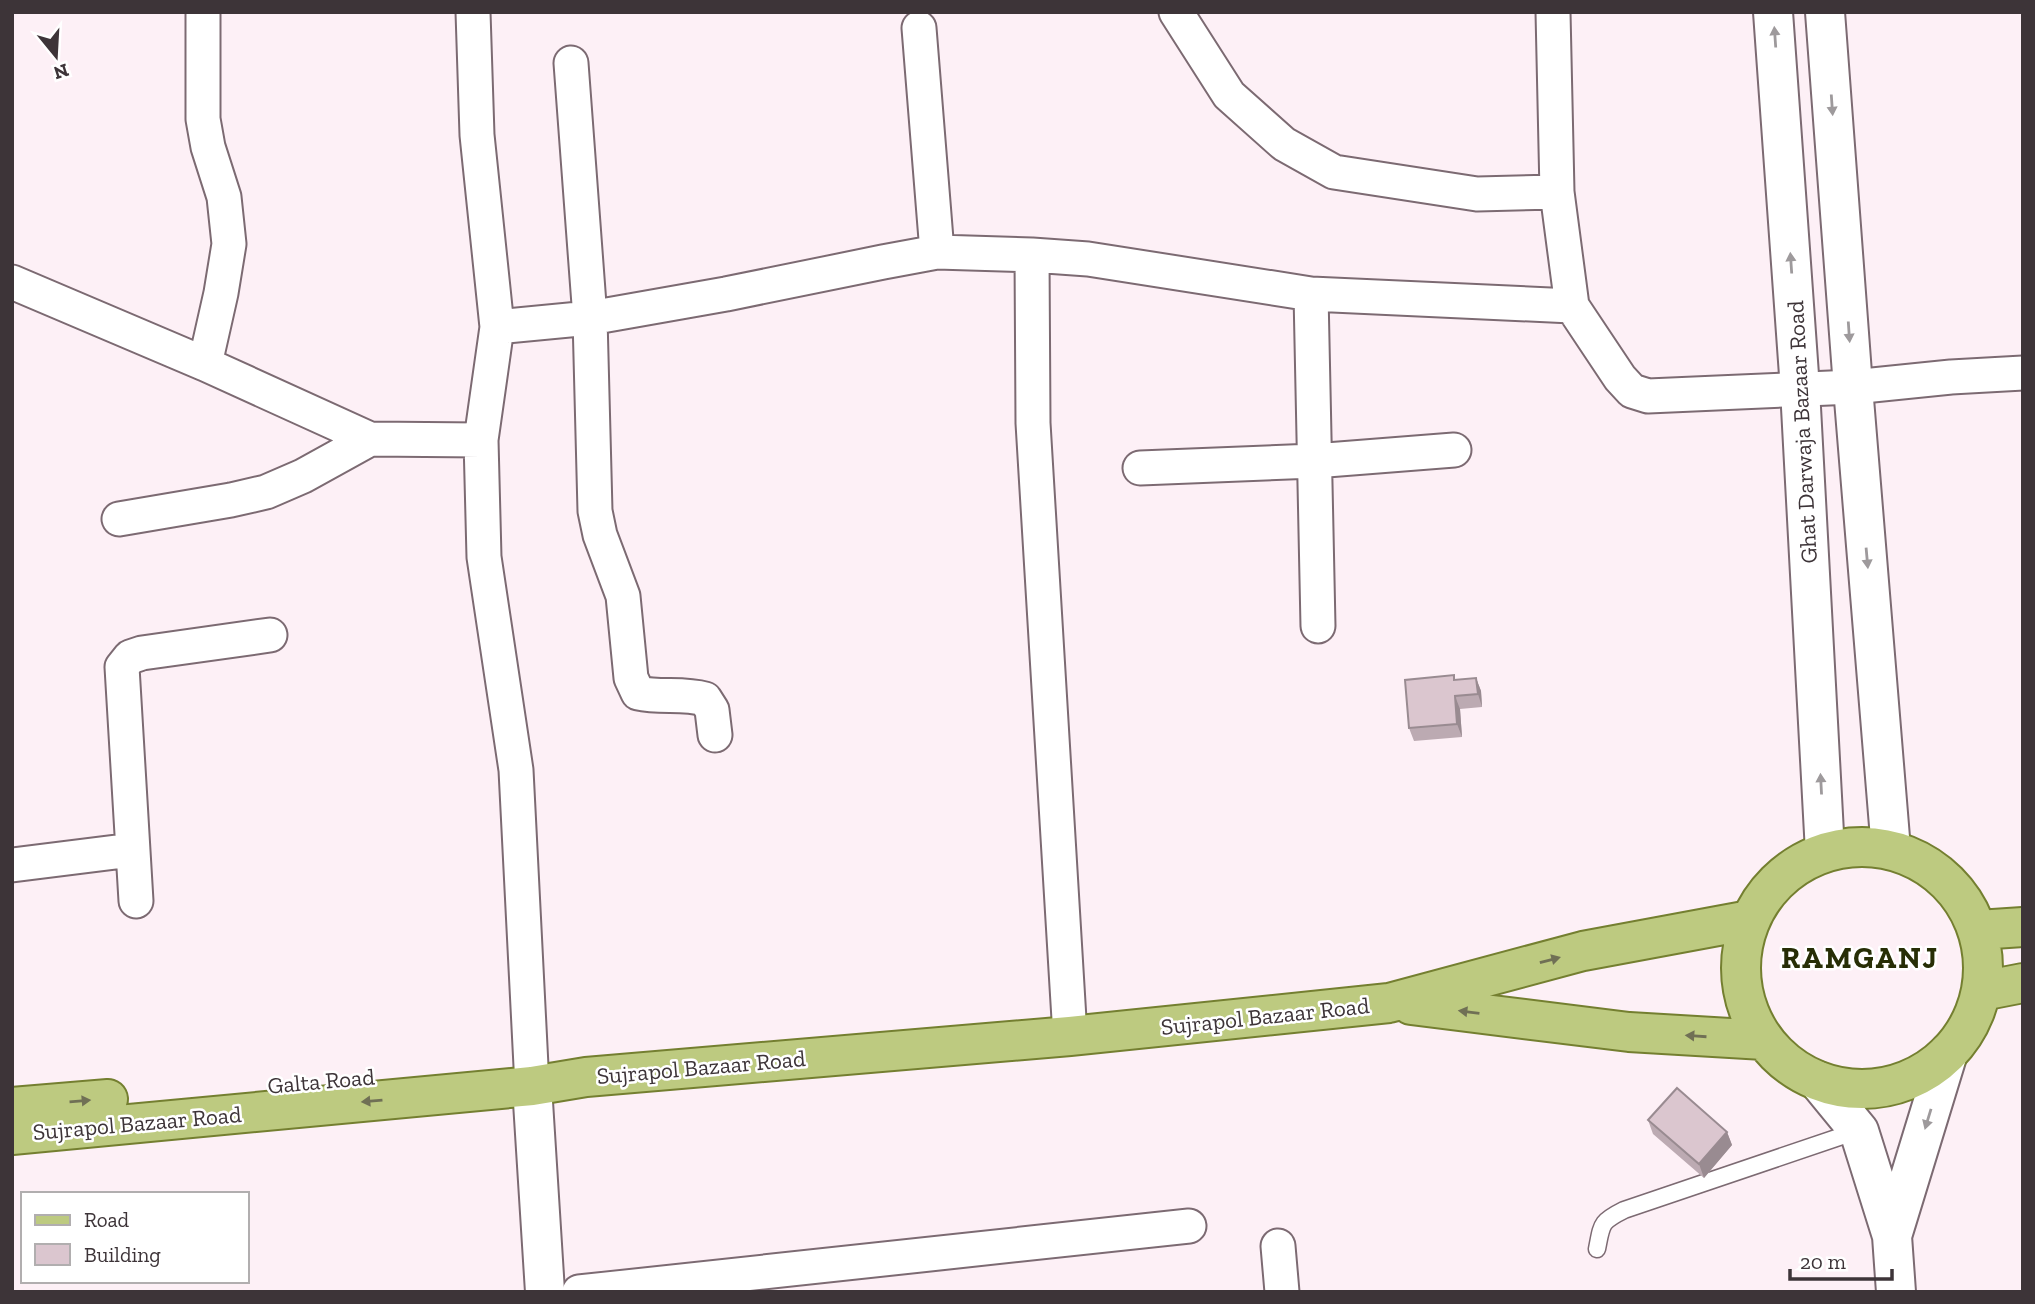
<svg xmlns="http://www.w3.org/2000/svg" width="2035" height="1304" viewBox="0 0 2035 1304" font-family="'Zilla Slab',serif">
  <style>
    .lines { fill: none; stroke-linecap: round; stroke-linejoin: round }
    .service-casing { stroke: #7c6a72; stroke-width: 19 }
    .minor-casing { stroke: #7c6a72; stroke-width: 37 }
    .tertiary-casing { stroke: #7c6a72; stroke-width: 42 }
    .primary-casing { stroke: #747f30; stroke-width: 42 }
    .service { stroke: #fff; stroke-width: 16 }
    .minor { stroke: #fff; stroke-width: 33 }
    .tertiary { stroke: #fff; stroke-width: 38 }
    .primary { stroke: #bdca80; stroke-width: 38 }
    .wall { fill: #bcaab2 }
    .shaded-wall { fill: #998b91 }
    .building { fill: #dbc6cf; stroke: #998b91; stroke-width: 2 }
    .oneway { fill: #9e9a9c }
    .oneway2 { fill: #707055 }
    .labels { text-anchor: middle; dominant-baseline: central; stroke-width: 5; stroke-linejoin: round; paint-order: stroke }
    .street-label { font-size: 23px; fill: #3d3438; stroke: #fff }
    .district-label { font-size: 30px; font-weight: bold; letter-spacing: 2px; fill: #272e06; stroke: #fff }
  </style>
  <rect width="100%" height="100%" fill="#fdf0f6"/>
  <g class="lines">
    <defs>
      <path id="service" d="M1597,1249C1602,1224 1600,1222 1624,1210L1857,1131"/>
      <path id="minor" d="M203,12V119L208,147L224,197L229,244L221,293L205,364
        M473,12L477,135L497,327L481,440L484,557L516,770L532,1086
        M1176,12L1229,95L1284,144L1334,172L1477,194L1557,192
        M919,28L937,252
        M571,63L590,318L595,511L600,535L623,596L631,678L638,693C660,698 683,693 705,699L712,710L715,735
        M1032,255L1088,259L1311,294L1572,306L1557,192L1553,12
        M12,282L205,364L370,439L481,440
        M1311,294L1318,626
        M1572,306L1620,378L1632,391L1648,396L1853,387L1951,377L2023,373
        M497,327L590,318L726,294L883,262L937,252L1032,255L1033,423L1070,1036
        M1140,468L1314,461L1454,450
        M119,519L231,500L266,492L303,476L370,439
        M12,865L132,850
        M136,901L122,667L130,657L142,653L270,635
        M1278,1246L1282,1292
        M579,1292L1189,1226"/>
      <path id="tertiary" d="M1773,12L1800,389L1825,852
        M1825,12L1853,387L1891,850
        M1818,1081L1859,1131L1892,1236L1896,1292
        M532,1086L545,1292
        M1892,1236L1948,1053"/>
      <path id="primary" d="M1741 968a121 121 0 1 1 242 0a121 121 0 1 1-242 0Z
        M1978,930L2023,927
        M1982,991L2023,983
        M1411,1005L1629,1032L1764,1040
        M12,1107L108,1099
        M12,1135L532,1086L586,1077L1070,1036L1389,1003L1583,951L1750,920"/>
    </defs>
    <use href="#service" class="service-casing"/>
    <use href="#minor" class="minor-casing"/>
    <use href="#tertiary" class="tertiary-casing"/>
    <use href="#primary" class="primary-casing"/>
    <use href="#service" class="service"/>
    <use href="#minor" class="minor"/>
    <use href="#tertiary" class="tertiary"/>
    <use href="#primary" class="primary"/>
  </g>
  <path class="wall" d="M1476,678L1481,691L1482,707L1460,709L1462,737L1414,741L1409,728L1455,680Z
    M1648,1120L1727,1132L1732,1145L1704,1178L1653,1134Z"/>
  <path class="shaded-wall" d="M1476,678L1481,691L1482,707L1478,694Z
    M1455,696L1460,709L1462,737L1457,724Z
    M1727,1132L1732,1145L1704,1178L1699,1164Z"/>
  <path class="building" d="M1454,675V680L1476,678L1478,694L1455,696L1457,724L1409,728L1405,680Z
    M1677,1088L1727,1132L1699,1164L1648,1120Z"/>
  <defs><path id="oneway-solid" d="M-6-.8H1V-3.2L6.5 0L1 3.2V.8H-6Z" transform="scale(1.75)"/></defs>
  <g class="oneway">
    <use href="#oneway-solid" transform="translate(1775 37) rotate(-94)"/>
    <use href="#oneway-solid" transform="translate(1832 105) rotate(86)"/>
    <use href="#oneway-solid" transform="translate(1791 263) rotate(-94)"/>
    <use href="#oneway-solid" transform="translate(1849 332) rotate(86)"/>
    <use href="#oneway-solid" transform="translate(1867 558) rotate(85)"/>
    <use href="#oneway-solid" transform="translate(1821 784) rotate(-93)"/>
    <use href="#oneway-solid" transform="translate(1928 1119) rotate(107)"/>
  </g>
  <g class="oneway2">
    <use href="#oneway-solid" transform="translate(1550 960) rotate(-15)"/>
    <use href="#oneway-solid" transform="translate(1469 1012) rotate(-173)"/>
    <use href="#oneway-solid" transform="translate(1696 1036) rotate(-176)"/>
    <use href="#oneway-solid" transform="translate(80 1101) rotate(-5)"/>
    <use href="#oneway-solid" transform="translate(372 1101) rotate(175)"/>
  </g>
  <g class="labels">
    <g class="street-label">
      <text transform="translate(1802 432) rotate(-93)">Ghat Darwaja Bazaar Road</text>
      <text transform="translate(1265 1016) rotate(-6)">Sujrapol Bazaar Road</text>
      <text transform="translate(701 1067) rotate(-5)">Sujrapol Bazaar Road</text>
      <text transform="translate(321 1081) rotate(-5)">Galta Road</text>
      <text transform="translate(137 1123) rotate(-5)">Sujrapol Bazaar Road</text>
    </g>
    <g class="district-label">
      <text x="1860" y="958">RAMGANJ</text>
    </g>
  </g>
  <rect width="2035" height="1304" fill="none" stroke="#3d3438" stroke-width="28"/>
  <rect x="21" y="1192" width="228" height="91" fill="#ffffff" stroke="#b1aeaf" stroke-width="2"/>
  <rect x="35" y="1215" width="35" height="10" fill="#bdca80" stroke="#b1aeaf" stroke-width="2"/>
  <text x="84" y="1227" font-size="21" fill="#3d3438">Road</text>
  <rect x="35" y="1244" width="35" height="21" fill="#dbc6cf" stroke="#b1aeaf" stroke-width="2"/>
  <text x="84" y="1262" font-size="21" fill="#3d3438">Building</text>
  <g transform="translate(56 56) rotate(162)" stroke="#ffffff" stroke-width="5" paint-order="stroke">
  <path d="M0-5L12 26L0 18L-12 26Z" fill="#3d3438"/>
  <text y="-10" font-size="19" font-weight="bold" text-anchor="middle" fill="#3d3438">N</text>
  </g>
  <path d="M1790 1269v10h102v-10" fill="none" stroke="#3d3438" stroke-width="3.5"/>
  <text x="1800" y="1269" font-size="21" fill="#3d3438" stroke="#ffffff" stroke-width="5" paint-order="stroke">20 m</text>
</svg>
